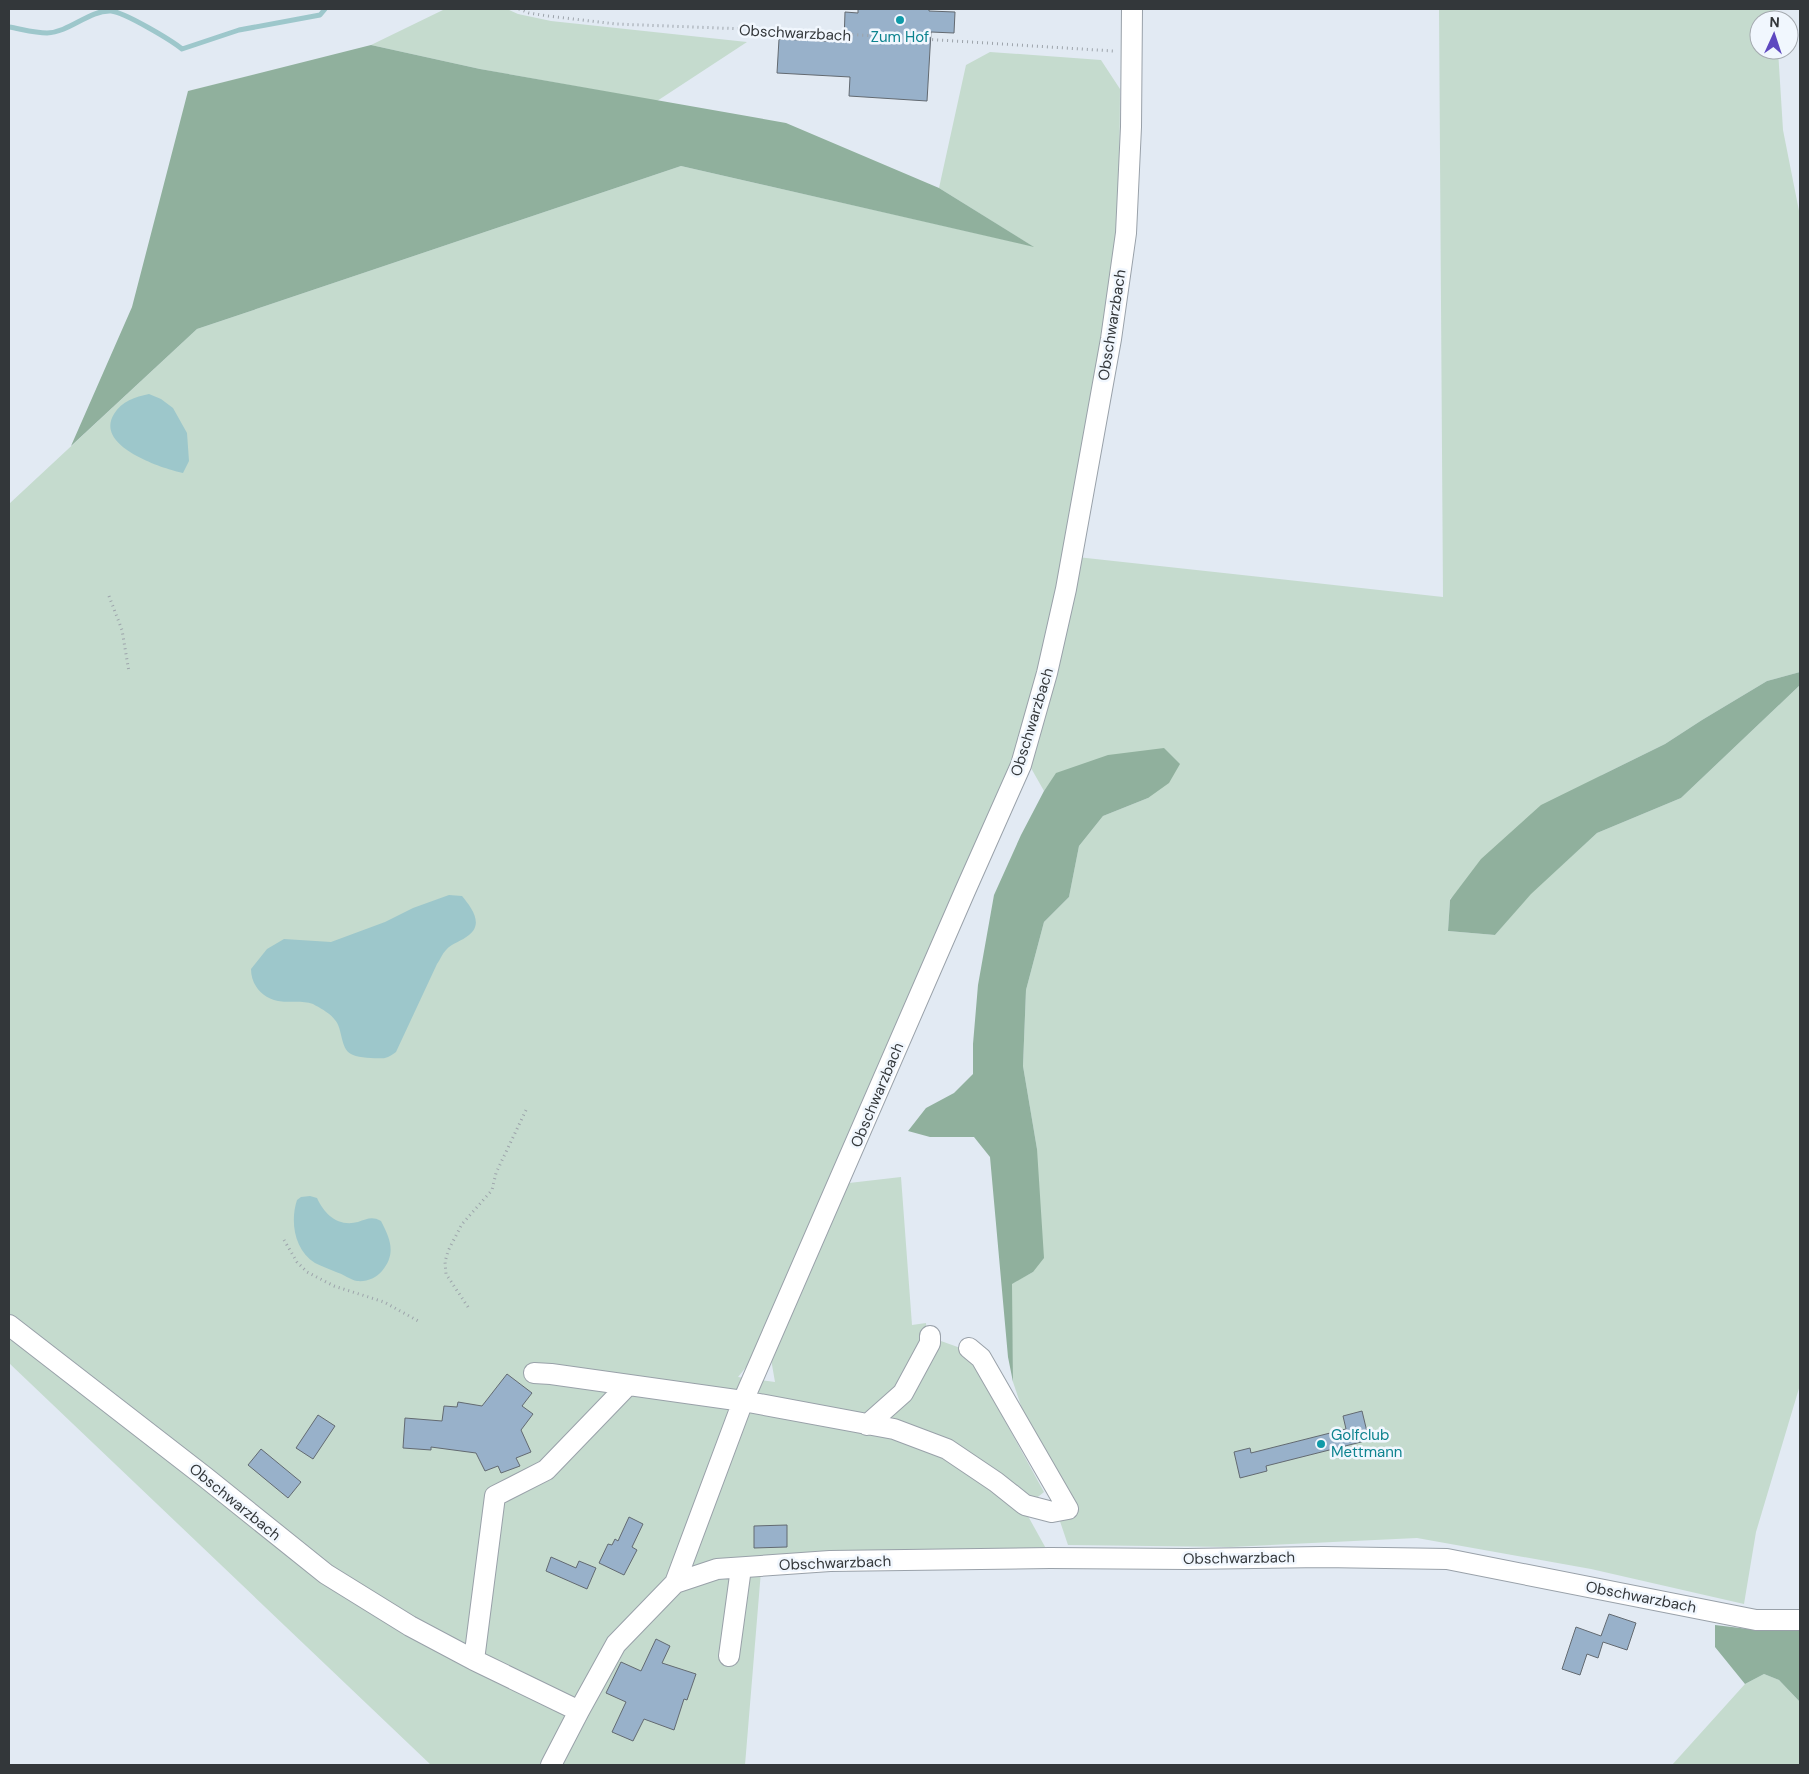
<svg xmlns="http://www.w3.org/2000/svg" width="1809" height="1774" viewBox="0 0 1809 1774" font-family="'DM Sans',sans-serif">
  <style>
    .green { fill: #c5dbce }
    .forest { fill: #90b09d }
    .water { fill: #9dc7cb }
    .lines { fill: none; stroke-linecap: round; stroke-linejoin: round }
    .stream { stroke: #9dc7cb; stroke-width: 5 }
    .building { fill: #98b1ca; stroke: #636a71 }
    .minor-casing { stroke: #99a1a9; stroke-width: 22 }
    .path { stroke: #9da4ab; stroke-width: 3; stroke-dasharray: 1 4; stroke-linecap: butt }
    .minor { stroke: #fff; stroke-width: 20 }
    .culture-dot { fill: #0f9aa8; stroke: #f1f7fe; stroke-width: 2 }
    .labels { text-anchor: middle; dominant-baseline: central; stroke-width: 5; stroke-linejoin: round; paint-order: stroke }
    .street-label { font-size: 15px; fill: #33373a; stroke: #f1f7fe }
    .culture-label { font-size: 15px; fill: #0d838f; stroke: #f1f7fe }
  </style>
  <rect width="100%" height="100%" fill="#e2eaf3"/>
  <path class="green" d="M445,9H507L518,14L551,21L747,42L657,101L480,69L371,45Z
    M1439,9H1775L1776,20H1759V50H1778L1783,130L1800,216V672L1767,681L1702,720L1665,744L1602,775L1450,899L1448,931L1495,935L1530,894L1597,833L1681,798L1800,685V1385L1756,1532L1744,1604L1591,1569L1417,1538L1231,1547L1068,1545L1013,1382L1011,1284L1033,1272L1037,1149L1023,1066L1026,990L1044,922L1069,897L1079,846L1103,816L1148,798L1057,773L1044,791L1031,768L1077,557L1443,597Z
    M990,52L1101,60L1120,89L1119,236L1061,586L1013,762L757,1354L738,1377L775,1382L771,1359L849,1183L901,1177L912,1325L926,1323L927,1336L966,1350L1044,1492L1033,1501L1013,1489L1054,1563L761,1571L745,1765H431L9,1363V504L197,329L681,166L1032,246L939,188L966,65Z
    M1764,1674L1779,1680L1800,1702V1765H1672L1745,1684Z"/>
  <path class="forest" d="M371,45L480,69L786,123L939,188L1034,247L681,166L197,329L71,446L132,307L188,91Z
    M1800,672V685L1681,798L1597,833L1531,894L1495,935L1448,931L1450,900L1481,859L1541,805L1665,744L1702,720L1767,681Z
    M1164,748L1180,764L1169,783L1148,798L1103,816L1079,846L1069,897L1044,922L1026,990L1023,1066L1037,1149L1044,1258L1033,1272L1012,1284L1013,1382L1008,1357L990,1157L974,1137H930L908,1131L926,1108L954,1093L973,1074V1044L978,985L994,895L1021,835L1044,791L1056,773L1108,755Z
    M1715,1625L1765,1631L1800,1628V1702L1779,1680L1764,1674L1745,1684L1715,1647Z"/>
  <path class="water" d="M149,394L161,399L173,408L187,433L189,461L183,473C161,468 94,446 114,414C122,401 135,397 149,394Z
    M449,895L462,896C471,907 484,923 469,935C462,941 452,943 446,950C442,954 440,960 437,964L396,1052C393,1054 389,1057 385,1058C378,1059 357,1058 351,1054C340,1048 343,1029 335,1020C330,1013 320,1008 313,1004C302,1000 290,1003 278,1001C262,998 251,985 251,969L267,949L284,939L331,942L385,922L413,908Z
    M310,1196L317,1198C325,1215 338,1227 358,1222C367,1219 372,1216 381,1221C391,1240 396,1254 382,1271C376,1278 367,1282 357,1281C351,1280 343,1274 336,1272C329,1269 321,1266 315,1263C294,1250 290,1221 297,1200L301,1197Z"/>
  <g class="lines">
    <path class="stream" d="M9,27C21,29 35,33 47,33C70,32 89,10 111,11C124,12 171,40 182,49L239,30L320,15L325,9"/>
  </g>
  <path class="building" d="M858,9H929V11L955,12L954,33L931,32L927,101L849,96L850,77L777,73L779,39L844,42L845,12L858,13Z
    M507,1374L532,1393L522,1406L533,1414L521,1430L531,1452L516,1458L520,1466L501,1473L498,1466L485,1471L476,1453L431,1447V1450L403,1448L405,1418L442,1421L444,1406L457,1407L458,1402L482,1406Z
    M1362,1411L1369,1440L1266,1466L1267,1471L1240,1478L1234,1452L1250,1448L1251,1453L1346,1429L1343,1416Z
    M318,1415L335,1426L313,1459L296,1448Z
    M261,1449L301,1482L288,1498L248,1465Z
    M629,1517L643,1524L632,1547L637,1550L624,1575L599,1563L608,1544L612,1545L615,1539L618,1541Z
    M787,1525V1547L754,1548V1526Z
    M551,1557L576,1568L579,1561L596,1568L587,1589L546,1571Z
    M1609,1614L1636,1623L1627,1650L1603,1642L1598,1658L1587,1654L1580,1675L1562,1669L1576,1627L1601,1636Z
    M656,1639L670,1646L662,1663L696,1674L687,1700L684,1699L674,1730L644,1719L633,1741L612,1732L626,1702L606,1693L621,1662L641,1671Z"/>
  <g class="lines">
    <defs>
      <path id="minor" d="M9,1325L205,1477L326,1574L410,1626L474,1660L579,1711
        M534,1373L551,1374L743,1401L894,1429L947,1449L996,1482L1025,1505L1052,1512L1068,1509L981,1358L969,1348
        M867,1425L903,1393L930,1343V1336
        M675,1583L717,1569L830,1561L1050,1558L1187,1559L1323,1557L1447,1559L1756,1620H1800
        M729,1656L741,1568
        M474,1660L495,1496L546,1470L627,1386
        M551,1765L579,1711L616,1644L675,1583L743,1401L965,891L1021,765L1047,673L1066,589L1111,339L1126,233L1131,127L1132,9"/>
    </defs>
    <use href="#minor" class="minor-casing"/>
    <path class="path" d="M519,9L529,13L548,16L616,24L796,31L1113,51
      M109,596L122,630L129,672
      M284,1240L297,1262L307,1272L334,1286L384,1302L420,1322
      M468,1307L446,1274L445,1262L448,1251L462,1224L492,1190L496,1173L526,1110"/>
    <use href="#minor" class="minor"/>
  </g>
  <g class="culture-dot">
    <circle cx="900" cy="20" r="5"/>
    <circle cx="1321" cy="1444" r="5"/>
  </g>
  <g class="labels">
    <g class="street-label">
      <text transform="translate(795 33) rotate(3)">Obschwarzbach</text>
      <text transform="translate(1112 325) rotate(-81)">Obschwarzbach</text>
      <text transform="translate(1032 722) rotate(-73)">Obschwarzbach</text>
      <text transform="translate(877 1095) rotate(-67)">Obschwarzbach</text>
      <text transform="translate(235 1502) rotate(39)">Obschwarzbach</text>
      <text transform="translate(1239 1558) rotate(-1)">Obschwarzbach</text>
      <text transform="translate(835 1563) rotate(-2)">Obschwarzbach</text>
      <text transform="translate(1641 1597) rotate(11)">Obschwarzbach</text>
    </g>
    <g class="culture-label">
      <text x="900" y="37">Zum Hof</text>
      <text x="1331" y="1435" text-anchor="start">Golfclub<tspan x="1331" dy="17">Mettmann</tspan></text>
    </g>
  </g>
  <rect width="1809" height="1774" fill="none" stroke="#33373a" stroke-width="20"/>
  <g transform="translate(1774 35) rotate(3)"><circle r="24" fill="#f1f7fe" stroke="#a5aab0"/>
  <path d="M0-4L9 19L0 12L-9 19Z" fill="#5e48c0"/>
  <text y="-8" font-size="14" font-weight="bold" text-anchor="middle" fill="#33373a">N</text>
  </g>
</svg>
